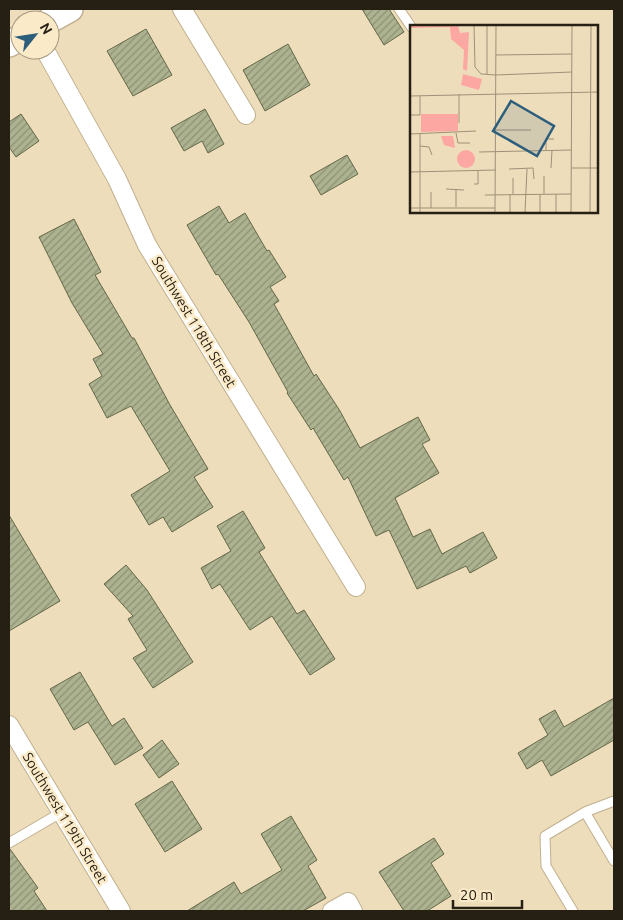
<svg xmlns="http://www.w3.org/2000/svg" width="623" height="920" viewBox="0 0 623 920" font-family="Ubuntu,sans-serif">
  <style>
    .building { fill: url(#building-hatch); stroke: #636848 }
    .lines { fill: none; stroke-linecap: round; stroke-linejoin: round }
    .lane-casing { stroke: #c0b08f; stroke-width: 11 }
    .street-casing { stroke: #c0b08f; stroke-width: 20 }
    .secondary-casing { stroke: #c0b08f; stroke-width: 28 }
    .lane { stroke: #fff; stroke-width: 9 }
    .street { stroke: #fff; stroke-width: 18 }
    .secondary { stroke: #fff; stroke-width: 25 }
    .labels { text-anchor: middle; dominant-baseline: central; stroke-width: 5; stroke-linejoin: round; paint-order: stroke }
    .street-label { font-size: 14px; fill: #262014; stroke: #fbeac8 }
    .inset-road { fill: none; stroke: #9e9178; stroke-width: 1 }
    .view { fill: #2d5e7c; fill-opacity: 0.15; stroke: #2d5e7c; stroke-width: 2.5 }
    .inset-edge { fill: none; stroke: #262014; stroke-width: 2.5 }
  </style>
  <defs>
    <pattern id="building-hatch" width="6" height="6" patternUnits="userSpaceOnUse" patternTransform="scale(1.25)"><rect width="6" height="6" fill="#adb390"/><path d="M-1 1l2-2M0 6l6-6M5 7l2-2" fill="none" stroke="#8d9174"/></pattern>
  </defs>
  <rect width="100%" height="100%" fill="#edb"/>
  <path class="building" d="M362,9H389L404,32L384,45Z
    M146,29L172,75L133,96L107,51Z
    M288,44L310,85L265,111L243,70Z
    M205,109L224,144L208,153L202,141L184,151L171,128Z
    M21,114L39,141L16,157L9,147V122Z
    M347,155L358,174L321,195L310,176Z
    M219,206L229,223L245,213L267,251L269,250L286,277L270,287L279,301L274,304L314,376L316,374L340,411L360,448L418,417L430,440L422,444L439,473L395,498L413,537L430,529L442,554L483,532L497,558L470,573L466,566L417,589L389,530L376,536L348,477L344,480L313,428L311,430L287,393L288,392L249,322L218,274L216,275L187,225Z
    M74,219L101,272L95,275L132,338H134L170,405L208,469L194,477L213,507L172,532L163,517L149,525L131,495L170,471L131,406L107,418L89,384L102,376L93,359L103,354L72,303L39,237Z
    M243,511L265,548L259,552L297,614L304,610L335,659L310,675L272,616L250,630L220,584L212,589L201,568L231,551L217,526Z
    M9,515L60,601L9,631Z
    M126,565L147,590L193,662L153,688L133,658L147,650L128,619L133,616L104,584Z
    M80,672L112,726L124,718L143,748L115,765L88,722L74,730L50,689Z
    M614,698V740L551,776L542,760L527,769L518,753L548,735L539,719L555,710L564,727Z
    M162,740L179,764L159,778L143,755Z
    M172,781L202,829L165,852L135,804Z
    M291,816L317,860L308,866L326,898L303,911H187L234,882L241,894L282,870L261,834Z
    M434,838L444,854L431,863L451,896L427,911H404L379,872Z
    M9,849H10L38,888L34,891L47,911H9Z"/>
  <g class="lines">
    <defs>
      <path id="lane" d="M399,9L412,28
        M585,812L614,861
        M9,843L62,812
        M573,911L546,866L545,836L585,812L614,801"/>
      <path id="street" d="M182,9L246,115
        M45,50L117,179L147,245L356,587
        M9,725L121,911
        M332,911L348,902L353,911"/>
      <path id="secondary" d="M50,20L70,9
        M9,44L20,38"/>
    </defs>
    <use href="#lane" class="lane-casing"/>
    <use href="#street" class="street-casing"/>
    <use href="#secondary" class="secondary-casing"/>
    <use href="#lane" class="lane"/>
    <use href="#street" class="street"/>
    <use href="#secondary" class="secondary"/>
  </g>
  <g class="labels">
    <g class="street-label">
      <text transform="translate(194 322) rotate(59)">Southwest 118th Street</text>
      <text transform="translate(65 818) rotate(59)">Southwest 119th Street</text>
    </g>
  </g>
  <g transform="translate(410 25)">
    <rect width="188" height="188" fill="#edb"/>
    <path d="M47 134a9 9 0 1 1 18 0a9 9 0 1 1-18 0Z" fill="#fca7a2"/>
    <path d="M0,0H48L50,8L59,7L57,46L53,44L54,25L41,14L40,2L0,3ZM11,89H48V106L11,107Z" fill="#fca7a2"/>
    <path d="M53,49L72,54L69,65L51,60ZM31,111H43L45,123L34,120Z" fill="#fca7a2"/>
    <path class="inset-road" d="M64,0L65,42L71,49L86,50M86,30L162,29M77,49V0M86,50L162,47M0,71L188,67M0,90H10V71M49,98V69M86,105H121M46,108L48,118H60M0,109L66,106M10,121L19,122L22,130M136,125V114H144M69,127L162,125M141,143L142,125M161,143H188M99,144L123,143L124,154M0,147L86,145M134,151V169M64,159H68V146M36,164L54,165M21,167V183M103,169V153M75,170L161,169M46,182V164M0,183H85M10,187V109M85,187L86,0M100,187V169M115,187L117,144M130,187V169M146,187V169M161,187L162,0M180,187L181,0"/>
    <path class="view" d="M101,76L144,101L127,131L83,106Z"/>
    <rect width="188" height="188" class="inset-edge"/>
  </g>
  <rect width="623" height="920" fill="none" stroke="#262014" stroke-width="20"/>
  <g transform="translate(35 35) rotate(60)"><circle r="24" fill="#fbeac8" stroke="#a69980"/>
  <path d="M0-4L9 19L0 12L-9 19Z" fill="#2d5e7c"/>
  <text y="-8" font-size="14" font-weight="bold" text-anchor="middle" fill="#262014">N</text>
  </g>
  <path d="M453 900v8h69v-8" fill="none" stroke="#262014" stroke-width="2.5"/>
  <text x="460" y="900" font-size="15" fill="#262014" stroke="#fbeac8" stroke-width="4" paint-order="stroke">20 m</text>
</svg>
